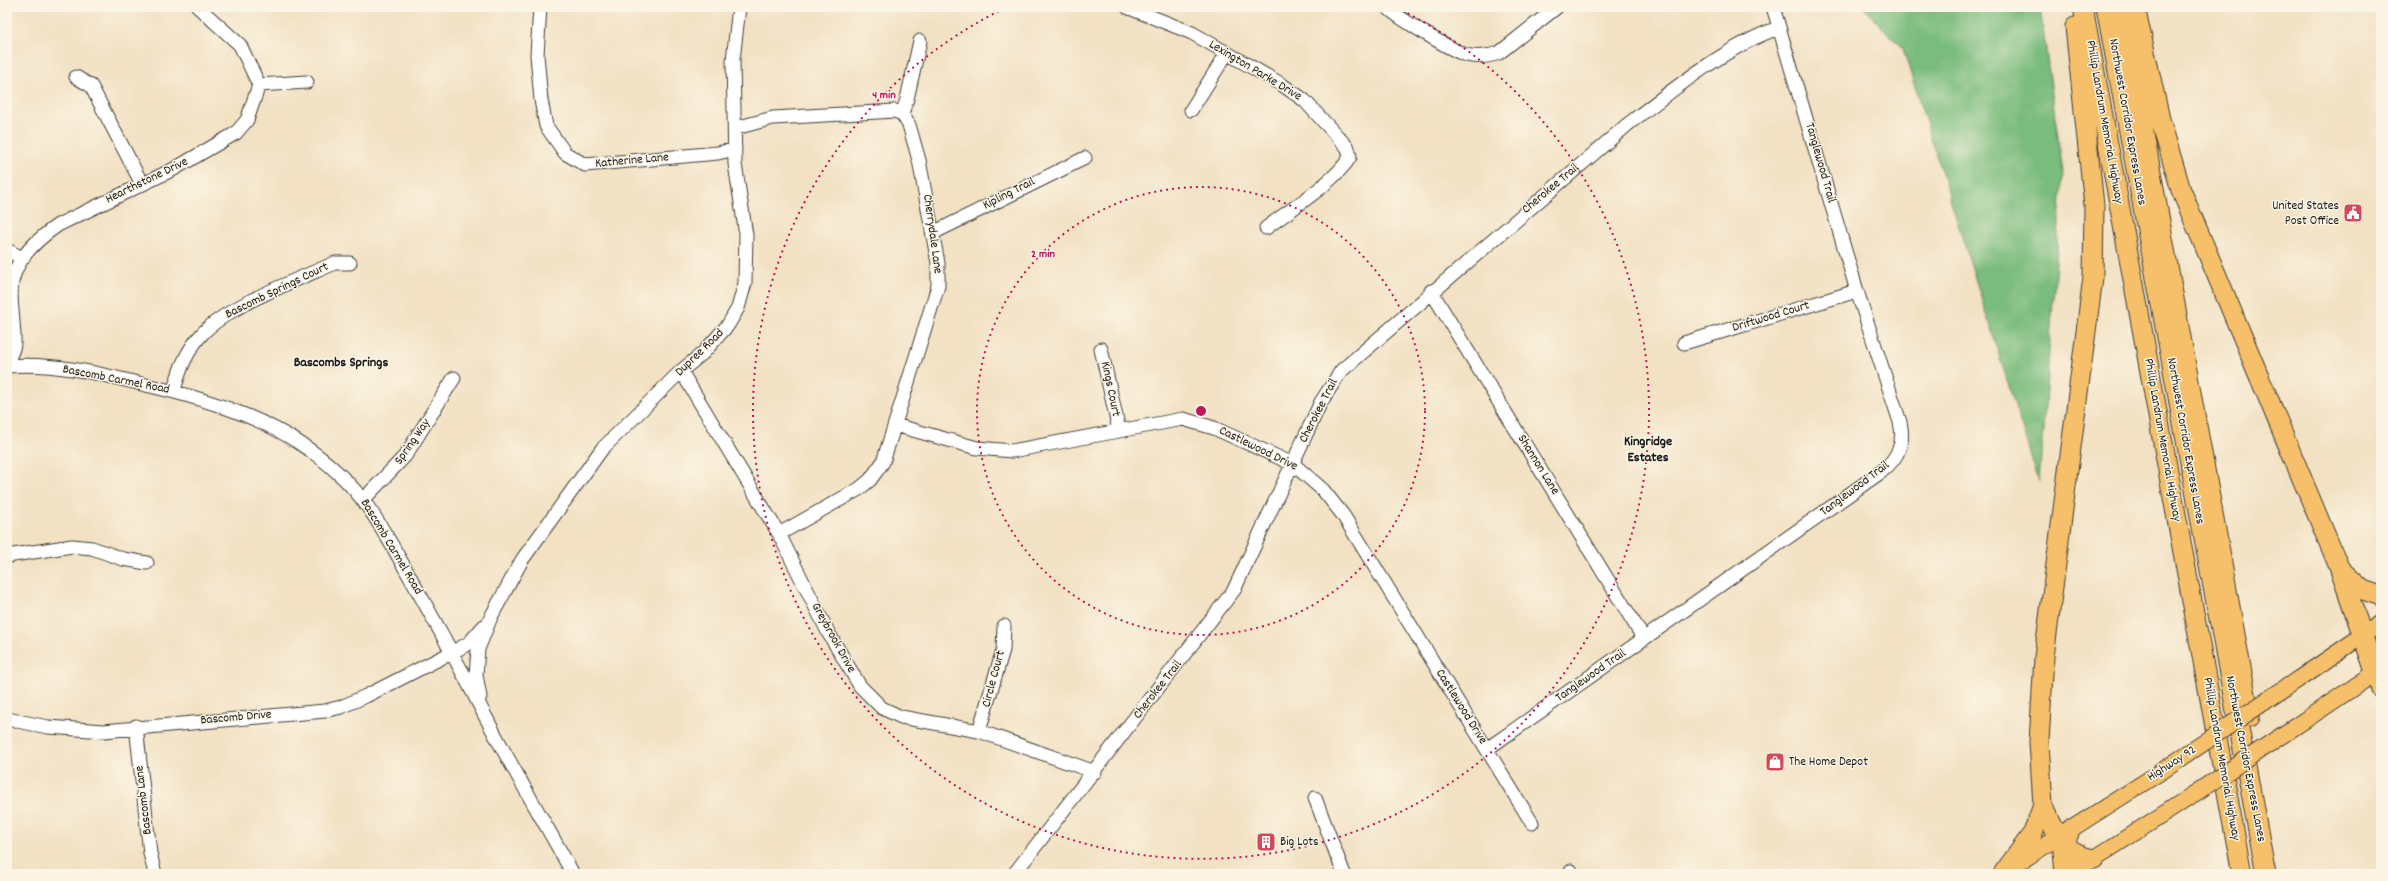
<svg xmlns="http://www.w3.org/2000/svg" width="2388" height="881" viewBox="0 0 2388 881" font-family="Dekko,sans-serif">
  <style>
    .forest { fill: #7abc7d; stroke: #4b6c4c }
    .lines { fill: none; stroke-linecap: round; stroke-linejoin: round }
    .minor-casing { stroke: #3c3a35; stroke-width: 15 }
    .major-casing { stroke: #3c3a35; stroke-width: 18 }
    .highway-casing { stroke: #3c3a35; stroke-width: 21 }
    .minor { stroke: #fff; stroke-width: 13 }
    .major { stroke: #f6c06b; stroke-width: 16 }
    .highway { stroke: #f6c06b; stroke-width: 19 }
    .major-bridge-casing { stroke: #3c3a35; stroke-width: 18; stroke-linecap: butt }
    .major-bridge { stroke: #f6c06b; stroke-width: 16 }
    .ring { fill: none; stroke: #c2185b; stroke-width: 2; stroke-dasharray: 2 4 }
    .labels { text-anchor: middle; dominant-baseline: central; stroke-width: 3; stroke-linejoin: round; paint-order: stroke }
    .street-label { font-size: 13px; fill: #1c1c1c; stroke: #fcf5e5 }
    .poi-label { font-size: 13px; fill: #1c1c1c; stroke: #fcf5e5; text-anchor: start }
    .neighbourhood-label { font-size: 14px; font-weight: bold; fill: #1c1c1c; stroke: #fcf5e5 }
    .centre { fill: #c2185b; stroke: #fcf5e5; stroke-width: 2 }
    .ring-label { font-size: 12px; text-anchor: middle; font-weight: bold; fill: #c2185b; stroke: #fcf5e5; stroke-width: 3; stroke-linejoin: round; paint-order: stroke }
  </style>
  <rect width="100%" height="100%" fill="#fcf5e5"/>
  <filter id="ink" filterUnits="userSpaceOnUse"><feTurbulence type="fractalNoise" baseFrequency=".025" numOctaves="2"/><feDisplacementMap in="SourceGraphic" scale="8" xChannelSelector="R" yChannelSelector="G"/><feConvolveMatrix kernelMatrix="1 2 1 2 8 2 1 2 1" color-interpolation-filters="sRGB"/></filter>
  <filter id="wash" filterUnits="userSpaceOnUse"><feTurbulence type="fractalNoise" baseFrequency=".012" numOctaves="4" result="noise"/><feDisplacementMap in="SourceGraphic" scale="16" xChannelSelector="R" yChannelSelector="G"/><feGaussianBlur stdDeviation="0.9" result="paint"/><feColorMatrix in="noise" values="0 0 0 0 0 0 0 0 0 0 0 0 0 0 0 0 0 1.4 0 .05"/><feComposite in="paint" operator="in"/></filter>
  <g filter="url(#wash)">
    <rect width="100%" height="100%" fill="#f2e1c3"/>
    <path class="forest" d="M1863,7H2040L2063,172L2039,482L1903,49Z"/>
  </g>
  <g filter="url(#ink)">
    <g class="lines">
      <defs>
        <path id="minor" d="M540,7L537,55L541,100L546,126L565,153L585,165L718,153L735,149
          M1127,7L1192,33L1281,84L1304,100L1348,148L1350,157C1335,182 1291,209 1266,228
          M1387,7C1398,18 1451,50 1466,55C1478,58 1487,57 1499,53L1557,7
          M76,77L91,86L142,184
          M259,85L307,82
          M1191,110L1227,53
          M902,114L907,99L920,41
          M736,128L773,118L895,111L902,114L909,125L919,160L938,263V286L883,462L870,480L859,489L779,534
          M933,233L1085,158
          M7,250L22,258
          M1431,291L1644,639
          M1684,343L1857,291
          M1101,349L1119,430
          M7,362C17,344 14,341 13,321C12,308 9,291 13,278C19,255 39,238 58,225L174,169L236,133L247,120L259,85L240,45L198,7
          M7,366C53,362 101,374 146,385C215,401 285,423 338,473C368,500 386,535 406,570C432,616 457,661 481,708C510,765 543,819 573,874
          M681,371L779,534L829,634L860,686L882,708L901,717L979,731L1095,772
          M174,391C179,370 187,350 202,334C227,306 299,279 335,263H350
          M895,425L977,448L1012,451L1183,419L1214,428L1293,464L1323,490L1343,515L1532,823
          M364,499L405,456L454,378
          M7,556L72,546L92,548L123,559L147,563
          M480,697L476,675L478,649L491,617L522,560L602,449L681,371L703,353L728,325L738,308L745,283L746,235L735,164L733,60L739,7
          M7,719L48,727L104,731L325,711L341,707L366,696L453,652L469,643L484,626
          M136,726L150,853L155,874
          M979,731L1003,650L1004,626
          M1487,749L1881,472C1898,458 1905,444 1900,422L1857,291L1773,7
          M1315,798L1344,874
          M1571,871L1572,874
          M1014,874L1234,590L1321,402L1341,371L1627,125C1668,93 1731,43 1779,28"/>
        <path id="major" d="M2297,680L2381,623
          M2305,720L2381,669
          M2010,868L2162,771
          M2070,874L2170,810"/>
        <path id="highway" d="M2083,7L2242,874
          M2106,7L2266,874
          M2121,7L2250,717
          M2135,7L2160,119L2181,190L2339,567L2381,689
          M2341,570L2363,590L2381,596
          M2043,805C2057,833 2059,853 2094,859
          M2004,872L2033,833L2043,805L2039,742L2044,657L2093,277L2094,205L2075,27
          M2065,874L2063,851L2070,830"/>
      </defs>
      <use href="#minor" class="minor-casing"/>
      <use href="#major" class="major-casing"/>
      <use href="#highway" class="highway-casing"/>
      <use href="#minor" class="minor"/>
      <use href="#major" class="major"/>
      <use href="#highway" class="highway"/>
      <defs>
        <path id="major-bridge" d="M2162,771L2297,680
          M2170,810L2305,720"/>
      </defs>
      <use href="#major-bridge" class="major-bridge-casing"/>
      <use href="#major-bridge" class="major-bridge"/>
    </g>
  </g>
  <g class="ring">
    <circle cx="1201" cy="411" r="224"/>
    <path d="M1397 8A448 448 0 1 1 1005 8"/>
  </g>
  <defs>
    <symbol id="civic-square" viewBox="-11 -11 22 22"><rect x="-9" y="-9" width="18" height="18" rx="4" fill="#d1495b" stroke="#fcf5e5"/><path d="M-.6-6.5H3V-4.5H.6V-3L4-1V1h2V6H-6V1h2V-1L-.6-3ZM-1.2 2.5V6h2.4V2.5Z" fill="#fff"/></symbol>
    <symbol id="shop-square" viewBox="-11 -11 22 22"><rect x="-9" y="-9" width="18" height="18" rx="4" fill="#d1495b" stroke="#fcf5e5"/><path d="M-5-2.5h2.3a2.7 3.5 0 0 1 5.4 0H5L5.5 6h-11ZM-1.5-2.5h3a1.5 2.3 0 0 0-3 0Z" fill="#fff"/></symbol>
    <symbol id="building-square" viewBox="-11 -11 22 22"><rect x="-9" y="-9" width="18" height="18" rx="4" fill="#d1495b" stroke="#fcf5e5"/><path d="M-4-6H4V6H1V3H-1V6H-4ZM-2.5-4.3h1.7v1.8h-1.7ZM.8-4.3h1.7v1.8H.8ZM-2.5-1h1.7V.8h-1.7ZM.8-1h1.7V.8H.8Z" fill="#fff"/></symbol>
  </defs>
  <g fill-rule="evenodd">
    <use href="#civic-square" x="2342" y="202" width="22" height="22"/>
    <use href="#shop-square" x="1764" y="751" width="22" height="22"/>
    <use href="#building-square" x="1255" y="831" width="22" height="22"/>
  </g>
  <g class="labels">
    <g class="street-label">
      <text transform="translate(1255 71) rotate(31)">Lexington Parke Drive</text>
      <text transform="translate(2104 122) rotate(80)">Phillip Landrum Memorial Highway</text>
      <text transform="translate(2127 122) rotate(80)">Northwest Corridor Express Lanes</text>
      <text transform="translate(632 161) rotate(-5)">Katherine Lane</text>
      <text transform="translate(1820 163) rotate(74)">Tanglewood Trail</text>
      <text transform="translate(147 181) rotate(-26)">Hearthstone Drive</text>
      <text transform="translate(1551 189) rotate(-40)">Cherokee Trail</text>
      <text transform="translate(1009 194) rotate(-27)">Kipling Trail</text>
      <text transform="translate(932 234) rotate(82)">Cherrydale Lane</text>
      <text transform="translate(277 291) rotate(-26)">Bascomb Springs Court</text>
      <text transform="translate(1771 317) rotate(-17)">Driftwood Court</text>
      <text transform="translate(700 353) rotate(-44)">Dupree Road</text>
      <text transform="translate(116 380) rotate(11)">Bascomb Carmel Road</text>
      <text transform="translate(1110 389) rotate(78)">Kings Court</text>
      <text transform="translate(1319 411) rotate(-63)">Cherokee Trail</text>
      <text transform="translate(2162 440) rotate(80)">Phillip Landrum Memorial Highway</text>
      <text transform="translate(2185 441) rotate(80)">Northwest Corridor Express Lanes</text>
      <text transform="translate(413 442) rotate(-55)">Spring Way</text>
      <text transform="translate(1258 449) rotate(26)">Castlewood Drive</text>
      <text transform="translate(1538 465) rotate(58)">Shannon Lane</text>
      <text transform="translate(1855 489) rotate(-37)">Tanglewood Trail</text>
      <text transform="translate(391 547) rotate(59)">Bascomb Carmel Road</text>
      <text transform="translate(833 638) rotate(61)">Greybrook Drive</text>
      <text transform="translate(1591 676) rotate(-35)">Tanglewood Trail</text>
      <text transform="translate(994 679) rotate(-75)">Circle Court</text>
      <text transform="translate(1158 690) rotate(-52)">Cherokee Trail</text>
      <text transform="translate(1461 707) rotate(58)">Castlewood Drive</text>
      <text transform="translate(236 718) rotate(-5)">Bascomb Drive</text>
      <text transform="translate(2221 759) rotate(80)">Phillip Landrum Memorial Highway</text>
      <text transform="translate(2245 759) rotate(79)">Northwest Corridor Express Lanes</text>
      <text transform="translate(2172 764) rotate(-33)">Highway 92</text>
      <text transform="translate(144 800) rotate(-97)">Bascomb Lane</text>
    </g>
    <g class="poi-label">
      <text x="2339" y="206" text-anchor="end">United States<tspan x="2339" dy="15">Post Office</tspan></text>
      <text x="1789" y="762">The Home Depot</text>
      <text x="1280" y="842">Big Lots</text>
    </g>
    <g class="neighbourhood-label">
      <text x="341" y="363">Bascombs Springs</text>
      <text x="1648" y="442">Kingridge<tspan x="1648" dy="16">Estates</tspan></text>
    </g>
  </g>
  <circle cx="1201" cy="411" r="6" class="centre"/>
  <g class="ring-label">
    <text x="884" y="98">4 min</text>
    <text x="1043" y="257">2 min</text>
  </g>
  <rect width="2388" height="881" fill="none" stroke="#fcf5e5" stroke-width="24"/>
</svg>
